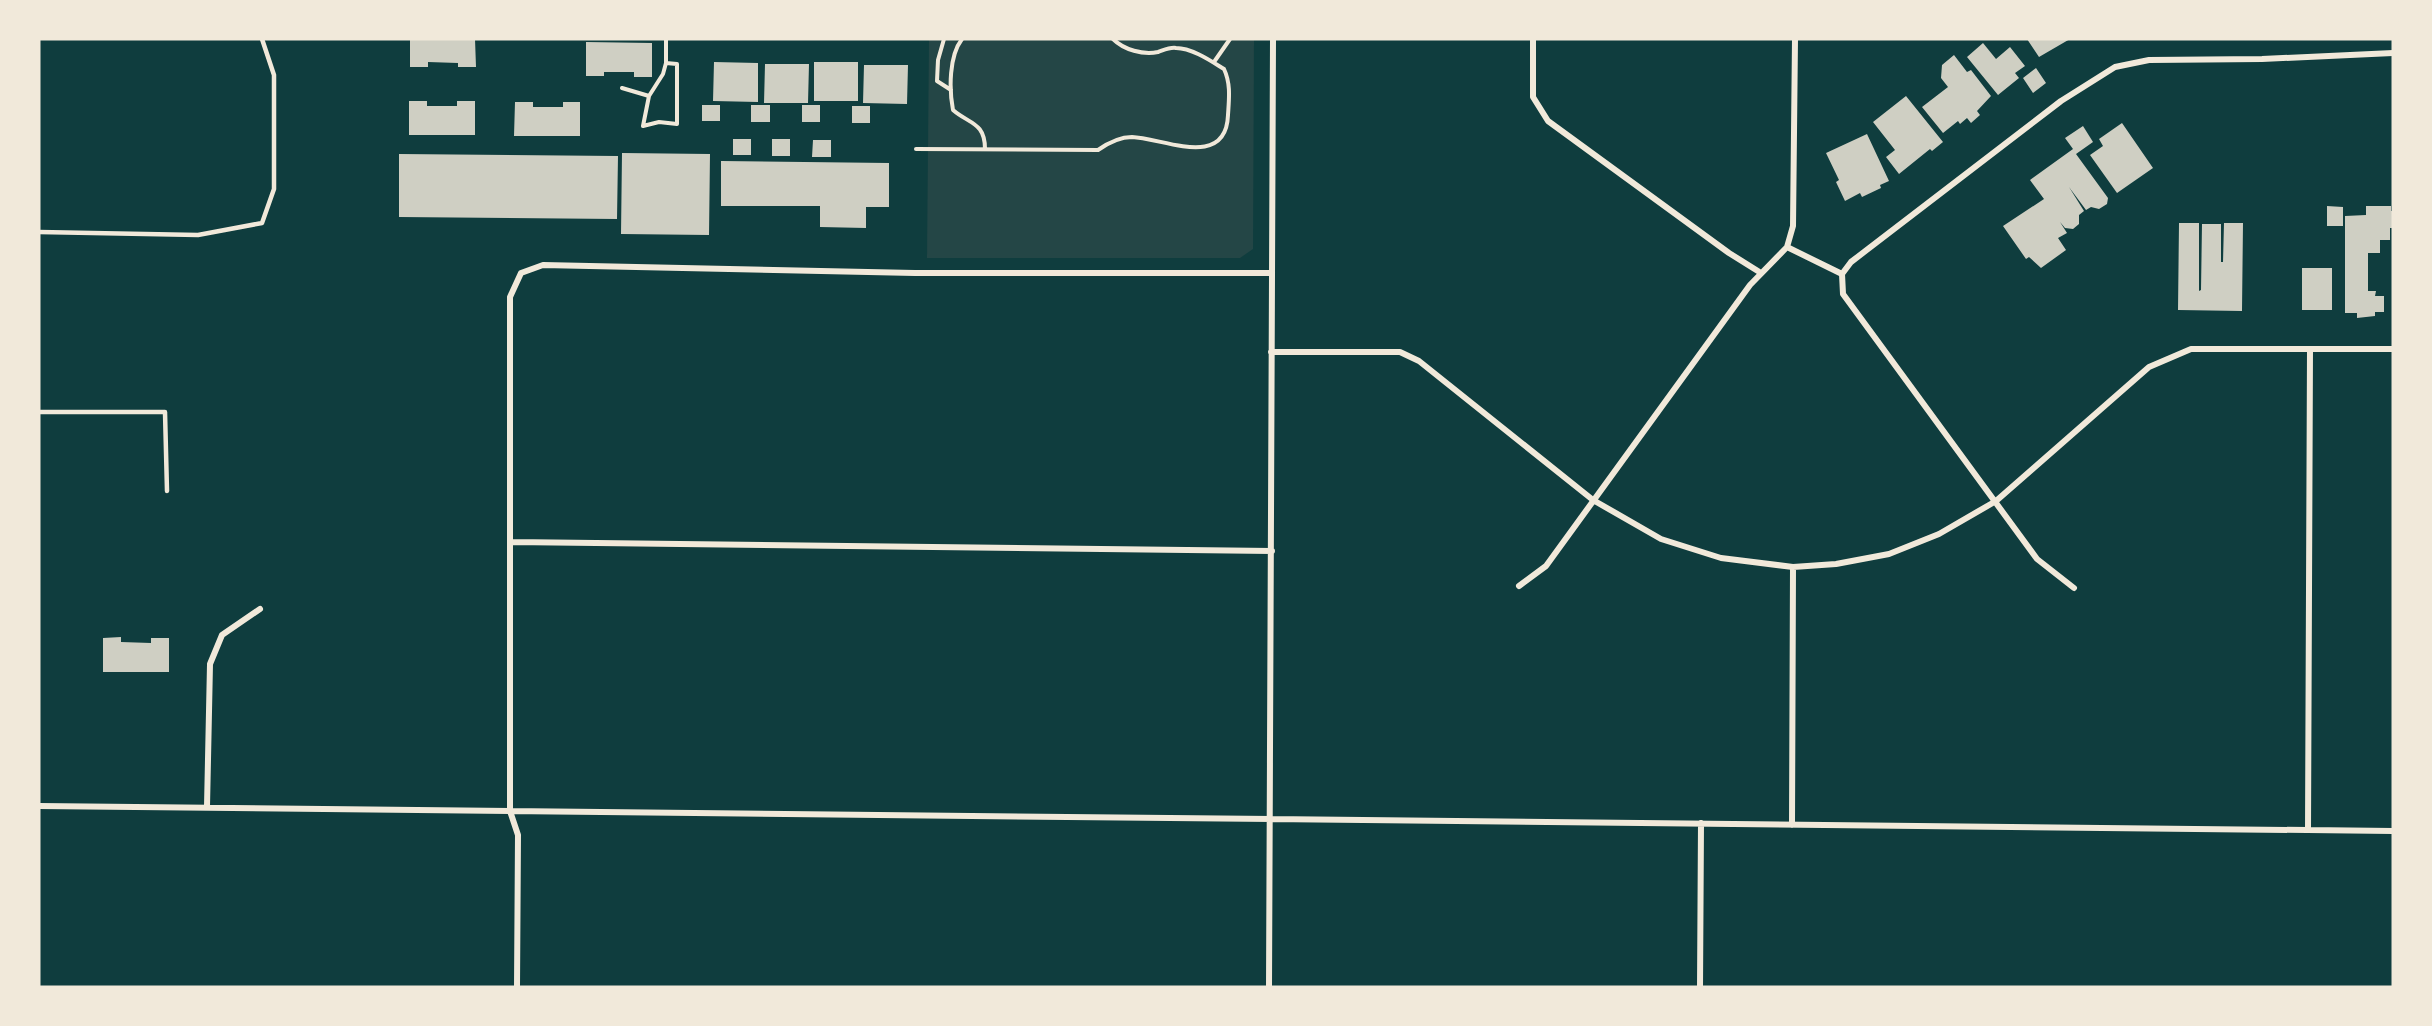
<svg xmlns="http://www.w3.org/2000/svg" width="2432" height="1026" viewBox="0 0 2432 1026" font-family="'DejaVu Sans',sans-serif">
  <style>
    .green { fill: #244646 }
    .building { fill: #cfcfc3 }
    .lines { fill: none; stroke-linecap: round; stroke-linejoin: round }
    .path { stroke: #f1e9da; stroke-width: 4 }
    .service { stroke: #f1e9da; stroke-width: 4.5 }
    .minor { stroke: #f1e9da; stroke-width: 6 }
  </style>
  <rect width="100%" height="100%" fill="#0f3d3e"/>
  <path class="green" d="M929,39H1254L1253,249L1240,258H927Z"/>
  <path class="building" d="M410,39H475L476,67H458V63L428,62V67H410Z
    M2027,39H2070L2039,57Z
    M586,42L652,43V77H634V72H604V76H586Z
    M1983,43L1996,59L2010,47L2025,66L2015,73L2019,78L1998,95L1967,57Z
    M1954,55L1967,72L1971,70L1991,96L1977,111L1980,115L1971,123L1967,118L1960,124L1958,121L1943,133L1922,107L1948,87L1941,78L1942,65Z
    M714,62L758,63V102L713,101Z
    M814,62H858V101H814Z
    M765,64H809L808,103H764Z
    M864,65H908L907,104L863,103Z
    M2036,68L2046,83L2033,93L2023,78Z
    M1906,96L1943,142L1932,151L1930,149L1899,174L1886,157L1895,150L1873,122Z
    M409,101H427V106H457V101H475V135H409Z
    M515,102H533V107H563V102H580V136H514Z
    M702,105H720V121H702Z
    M751,105H770V122H751Z
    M802,105H820V122H802Z
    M852,106H870V123H852Z
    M2122,123L2153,168L2117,193L2090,155L2103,146L2099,139Z
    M2083,126L2093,142L2076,154L2108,198L2107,204L2099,209L2091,207L2086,210L2069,187L2084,211L2079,215V224L2073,229L2065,228L2060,222L2067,233L2058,238L2066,250L2041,268L2029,257L2026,259L2003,226L2044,199L2030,180L2073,149L2065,138Z
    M1867,134L1889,181L1880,185L1881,188L1862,197L1860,193L1845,201L1836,182L1839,180L1826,153Z
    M733,139H751V155H733Z
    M772,139H790V156H772Z
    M813,140H831V157H812Z
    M622,153L710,154L709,235L621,234Z
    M399,154L618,156L617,219L399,217Z
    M721,161L889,163V207H866V228L820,227V206H721Z
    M2327,206L2343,207V226H2327Z
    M2366,206H2391V211H2393V228H2390V240H2380V253H2368V291H2376L2375,296H2384V312H2375V316L2357,318V313H2345V216L2366,215Z
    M2179,223H2199V291L2201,290L2202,224H2221V262H2223L2224,223H2243L2242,311L2178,310Z
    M2302,268H2332V310H2302Z
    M121,637V642L151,643V638H169V672H103V638Z"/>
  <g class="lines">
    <path class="path" d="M666,39V63L663,74L649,96L643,126L659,122L677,124V64L666,63
      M944,39L938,60L937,81L951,90
      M962,39C949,56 949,89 953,110C969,124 985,122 985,149
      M1214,62L1230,39
      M622,88L649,96
      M916,149L1098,150C1108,143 1119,137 1132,137C1163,138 1226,170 1228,115C1229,99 1231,84 1224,69C1211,61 1192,48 1176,48C1170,47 1164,50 1158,52C1143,55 1124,50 1113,39"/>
    <path class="service" d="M39,232L198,235L262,223L274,189V75L262,39
      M39,412H165L167,491"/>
    <path class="minor" d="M1533,39V97L1548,121L1729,253L1761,273
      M1787,247L1842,274L1843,294L2037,559L2074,588
      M1842,274L1851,262L2061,101L2115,67L2149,60L2262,59L2393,53
      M1271,352H1400L1419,361L1593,500L1661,539L1721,558L1793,567L1836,564L1889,554L1939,534L1996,501L2149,367L2191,349H2393
      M512,542L1272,551
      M1519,586L1546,566L1750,285L1787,247L1793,226L1795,39
      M39,806L2393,831
      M207,807L210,664L222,635L260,609
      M1792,825L1793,567
      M2308,830L2310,349
      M517,987L518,835L510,811V297L521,273L543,265L915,273H1271
      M1269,987L1273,39
      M1700,987L1701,823"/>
  </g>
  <rect width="2432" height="1026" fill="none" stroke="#f1e9da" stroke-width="81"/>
</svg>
